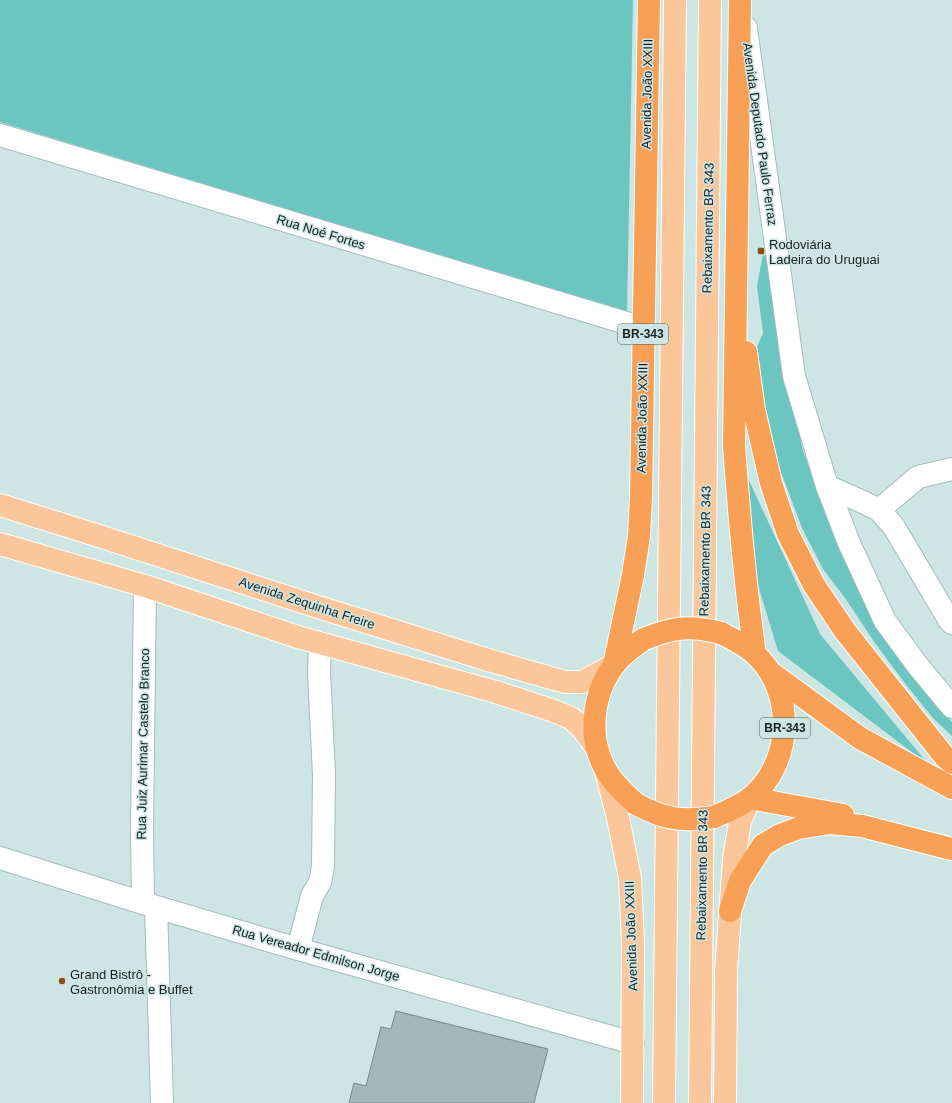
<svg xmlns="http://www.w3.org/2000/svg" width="952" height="1103" viewBox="0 0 952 1103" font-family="Helvetica,sans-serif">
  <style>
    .green { fill: #6bc5c1 }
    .building { fill: #a1b9b7; stroke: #748a89 }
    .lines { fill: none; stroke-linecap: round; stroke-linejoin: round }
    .minor-casing { stroke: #a4bcbb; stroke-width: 24 }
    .major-casing { stroke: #fff; stroke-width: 24 }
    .highway-casing { stroke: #fff; stroke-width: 24 }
    .minor { stroke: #fff; stroke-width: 22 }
    .major { stroke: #fbc699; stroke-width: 22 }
    .highway { stroke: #f8a055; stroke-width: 22 }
    .highway-bridge-casing { stroke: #fff; stroke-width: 24; stroke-linecap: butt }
    .highway-bridge { stroke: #f8a055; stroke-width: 22 }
    .poi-dot { fill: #8d4f12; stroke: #cde6e4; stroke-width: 1.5 }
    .labels { text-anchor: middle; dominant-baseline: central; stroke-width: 3; stroke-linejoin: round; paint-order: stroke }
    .shield { fill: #cde6e4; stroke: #4e5c5c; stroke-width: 1 }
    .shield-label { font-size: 12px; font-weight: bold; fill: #182121 }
    .street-label { font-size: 13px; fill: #182121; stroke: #cde6e4 }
    .poi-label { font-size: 13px; fill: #182121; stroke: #cde6e4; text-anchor: start }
  </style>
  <rect width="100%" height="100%" fill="#cde6e4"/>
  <path class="green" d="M0,0H633L627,313L0,122Z
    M765,243L780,341L803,451L823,505L939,707L952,722V736L933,718L907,686L875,643L845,598L823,569L802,528L779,467L751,361L763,333L757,286Z
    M747,476L820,634L929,765L778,651L749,556Z"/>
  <path class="building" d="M396,1011L548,1049L534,1103H349L354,1083L366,1086L381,1027L391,1029Z"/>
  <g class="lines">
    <defs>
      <path id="minor" d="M746,28L794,376L827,486L849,543L885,621L918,666L952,707
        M0,135L643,328
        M827,486L865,503L879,510L894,527L949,620L952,623
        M879,510L918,477L952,469
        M0,858L143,903L298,949L633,1043
        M143,903L142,828L145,586
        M156,907L162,1103
        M298,949L312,896L320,882L323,867L324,775L319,673L320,643"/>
      <path id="major" d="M0,505L99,536L318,607L488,660L565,682H582L614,665
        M0,544L145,586L298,637L496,692L554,711L571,718L582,728L598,750
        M606,772L618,818L630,878L633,943L632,1103
        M664,1103L675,0
        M700,1103L710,0
        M725,1103L726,971L734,859L740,822L750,798"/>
      <path id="highway" d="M740,0L734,445C739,515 745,585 755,654
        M746,352L754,410L771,483L788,534L814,585L845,631L945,757L952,763
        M614,665L633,575L639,536L641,498L649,0
        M771,673L860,738L952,788
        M750,798L843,815
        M636,804C625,794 614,784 607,772C587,740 592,695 614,665C622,654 633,647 644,639
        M714,817C726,812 738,807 749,799C793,765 796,692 755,654C745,645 733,639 721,633
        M730,911L740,881L763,845L780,835L799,828L830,823L862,826L952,849"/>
    </defs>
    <use href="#minor" class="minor-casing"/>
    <use href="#major" class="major-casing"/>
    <use href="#highway" class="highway-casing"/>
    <use href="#minor" class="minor"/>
    <use href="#major" class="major"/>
    <use href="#highway" class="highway"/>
    <defs>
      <path id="highway-bridge" d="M644,639C674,627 690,625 721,633
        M636,804C664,819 681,822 714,817"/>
    </defs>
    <use href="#highway-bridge" class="highway-bridge-casing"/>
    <use href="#highway-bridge" class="highway-bridge"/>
  </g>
  <g class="poi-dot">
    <rect x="757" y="247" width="8" height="8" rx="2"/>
    <circle cx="62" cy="981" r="4"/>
  </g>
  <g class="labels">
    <g class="shield">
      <rect x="618" y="324" width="50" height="20" rx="3"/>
      <rect x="760" y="718" width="50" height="20" rx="3"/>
    </g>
    <g class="shield-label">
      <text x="643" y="334">BR-343</text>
      <text x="785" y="728">BR-343</text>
    </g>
    <g class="street-label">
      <text transform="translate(647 94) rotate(-89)">Avenida João XXIII</text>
      <text transform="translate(760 134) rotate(82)">Avenida Deputado Paulo Ferraz</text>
      <text transform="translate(708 228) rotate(-89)">Rebaixamento BR 343</text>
      <text transform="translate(321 232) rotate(17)">Rua Noé Fortes</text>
      <text transform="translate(642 418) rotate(-89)">Avenida João XXIII</text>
      <text transform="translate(705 551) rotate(-89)">Rebaixamento BR 343</text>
      <text transform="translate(307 603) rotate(18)">Avenida Zequinha Freire</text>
      <text transform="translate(143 744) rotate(-89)">Rua Juiz Aurimar Castelo Branco</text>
      <text transform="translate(702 875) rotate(-89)">Rebaixamento BR 343</text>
      <text transform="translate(631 936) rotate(-92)">Avenida João XXIII</text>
      <text transform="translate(316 953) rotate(16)">Rua Vereador Edmilson Jorge</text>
    </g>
    <g class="poi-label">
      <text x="769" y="244">Rodoviária<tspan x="769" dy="15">Ladeira do Uruguai</tspan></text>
      <text x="70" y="974">Grand Bistrô -<tspan x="70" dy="15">Gastronômia e Buffet</tspan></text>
    </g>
  </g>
</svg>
